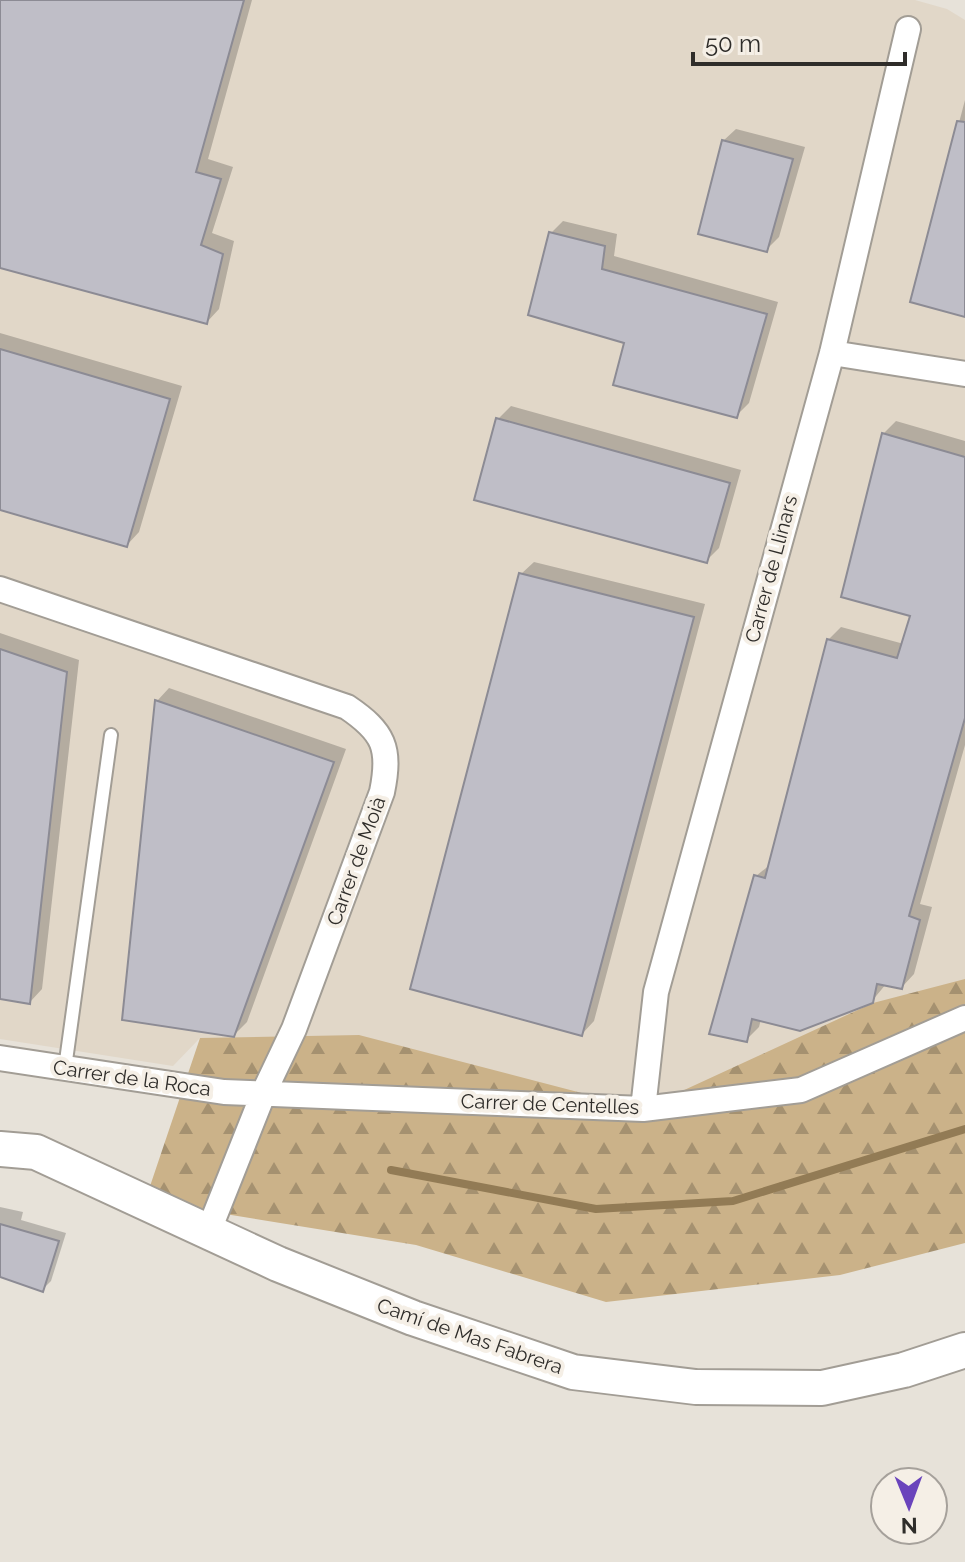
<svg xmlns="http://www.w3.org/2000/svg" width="965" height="1562" viewBox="0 0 965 1562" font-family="Raleway,sans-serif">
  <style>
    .built { fill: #e1d7c8 }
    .forest { fill: url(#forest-firs) }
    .shadow { fill: #0003 }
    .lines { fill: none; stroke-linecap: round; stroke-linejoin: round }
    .stream { stroke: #927b55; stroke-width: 8 }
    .building { fill: #bfbec7; stroke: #8c8b94; stroke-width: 2 }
    .lane-casing { stroke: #a29d95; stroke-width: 16 }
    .street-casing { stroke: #a29d95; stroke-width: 28 }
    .secondary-casing { stroke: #a29d95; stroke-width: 38 }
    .lane { stroke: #fff; stroke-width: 12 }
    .street { stroke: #fff; stroke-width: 24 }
    .secondary { stroke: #fff; stroke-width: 34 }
    .labels { text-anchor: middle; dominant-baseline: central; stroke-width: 8; stroke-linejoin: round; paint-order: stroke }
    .street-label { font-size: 20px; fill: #2f2d2a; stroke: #f5efe6 }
  </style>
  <defs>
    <pattern id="forest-firs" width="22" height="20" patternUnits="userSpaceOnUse" patternTransform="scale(2)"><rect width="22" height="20" fill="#cbb289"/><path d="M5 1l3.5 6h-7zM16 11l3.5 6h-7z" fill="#a59170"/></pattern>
  </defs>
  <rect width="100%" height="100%" fill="#e7e2d9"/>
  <path class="built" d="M0,0H915L947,9L965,20V1019L643,1109L200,1038L173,1066L0,1039Z"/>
  <path class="forest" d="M965,979V1243L840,1275L606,1302L416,1245L145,1201L200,1038L359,1035L643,1109L873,1003Z"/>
  <path class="shadow" d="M0,0H252L208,159L233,167L212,233L234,241L219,309L207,322L0,266Z
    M965,100V315L912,301Z
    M736,129L805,147L779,237L766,250L723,141Z
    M563,221L617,234L614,256L778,302L749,403L736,416L626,342L551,233Z
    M0,333L182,386L139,532L127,545L0,508Z
    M511,406L741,470L719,548L706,561L498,419Z
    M896,421L965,441V745L920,904L932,907L914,974L902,987L886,984L872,1001L761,1019L759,1027L746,1040L756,876L771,864L828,640L841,627L904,644L913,615L883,434Z
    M534,562L705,604L594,1021L582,1034L521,574Z
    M0,633L79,660L42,989L30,1002L0,997Z
    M169,688L346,749L247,1022L234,1035L157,701Z
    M0,1207L23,1212L21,1220L66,1233L51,1281L43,1289L0,1275Z"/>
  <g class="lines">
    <path class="stream" d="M391,1170L596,1209L733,1201L965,1129"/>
  </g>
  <path class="building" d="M0,0H244L196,172L221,179L201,245L223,254L207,324L0,268Z
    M957,121L965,122V317L910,302Z
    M722,140L793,159L767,252L698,234Z
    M549,232L605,246L602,269L767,314L737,418L613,385L624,343L528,315Z
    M0,349L170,399L127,547L0,510Z
    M496,418L730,483L707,563L474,500Z
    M882,433L965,457V718L909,916L920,920L902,989L877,984L873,1003L800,1031L752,1019L747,1042L709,1034L754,875L765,878L827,639L897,658L910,616L841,597Z
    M519,573L694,617L582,1036L410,989Z
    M0,649L67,672L30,1004L0,999Z
    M155,700L334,762L234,1037L122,1020Z
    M0,1224L59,1241L43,1292L0,1277Z"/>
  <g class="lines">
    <defs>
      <path id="lane" d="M65,1068L111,735"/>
      <path id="street" d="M832,353L965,374
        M0,589L347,707C384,732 391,748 382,792L294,1029L264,1092L209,1230
        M0,1058L224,1092L643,1109L801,1090L965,1018
        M643,1109L656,992L832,353L908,29"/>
      <path id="secondary" d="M0,1149L36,1152L278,1264L413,1318L573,1372L696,1387L822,1388L904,1370L965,1350"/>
    </defs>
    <use href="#lane" class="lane-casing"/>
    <use href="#street" class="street-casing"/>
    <use href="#secondary" class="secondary-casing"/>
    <use href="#lane" class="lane"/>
    <use href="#street" class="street"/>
    <use href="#secondary" class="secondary"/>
  </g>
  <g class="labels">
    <g class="street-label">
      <text transform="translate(771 569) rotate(-75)">Carrer de Llinars</text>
      <text transform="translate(356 861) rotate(-70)">Carrer de Moià</text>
      <text transform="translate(132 1078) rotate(8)">Carrer de la Roca</text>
      <text transform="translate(550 1104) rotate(2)">Carrer de Centelles</text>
      <text transform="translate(470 1336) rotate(19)">Camí de Mas Fabrera</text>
    </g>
  </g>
  <g transform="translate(909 1506) rotate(179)"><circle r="38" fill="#f5efe6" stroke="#a6a19b" stroke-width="2"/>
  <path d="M0-6L14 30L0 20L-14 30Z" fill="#6a44bc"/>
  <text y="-12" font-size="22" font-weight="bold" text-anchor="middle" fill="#2f2d2a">N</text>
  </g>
  <path d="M693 52v12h212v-12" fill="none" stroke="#2f2d2a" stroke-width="4"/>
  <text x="705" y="52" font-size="24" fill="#2f2d2a" stroke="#f5efe6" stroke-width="6" paint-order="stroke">50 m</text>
</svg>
